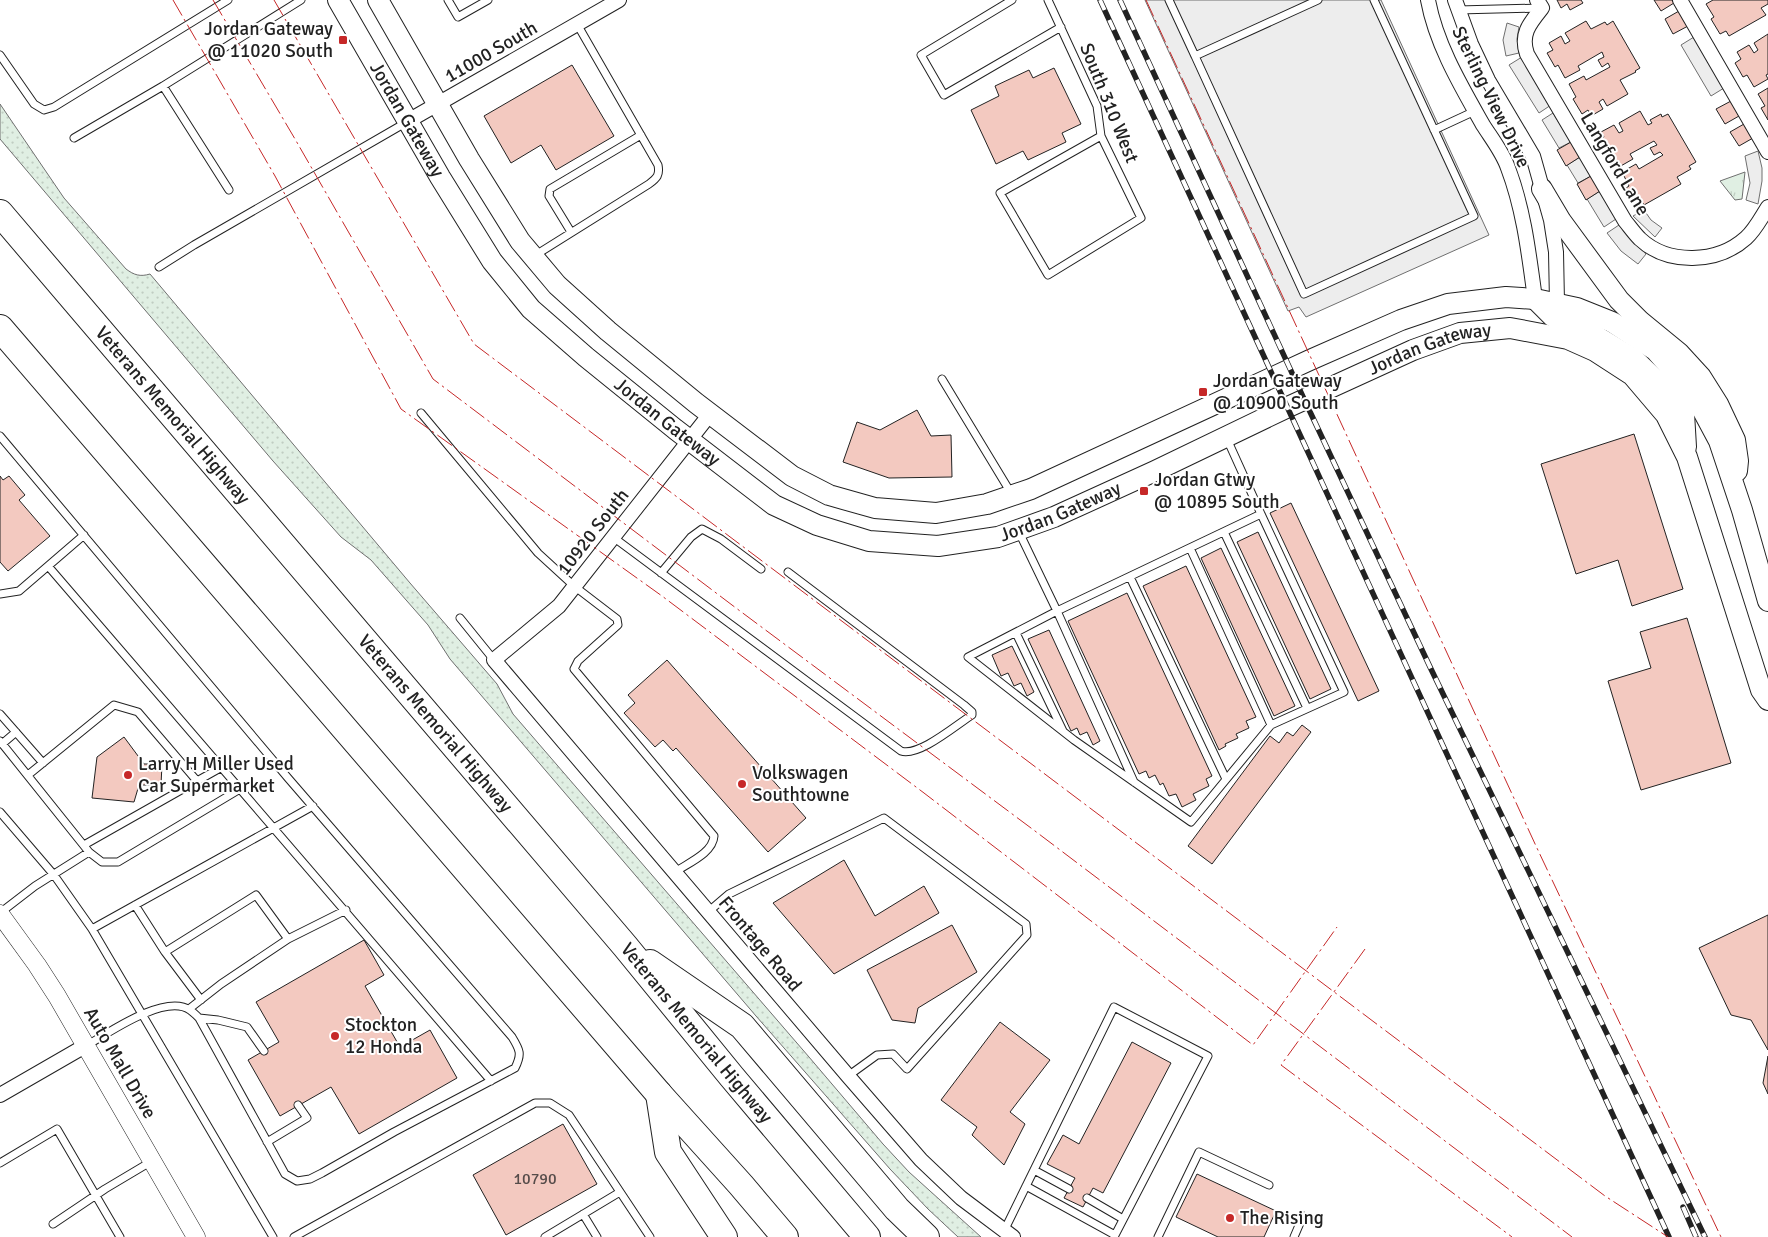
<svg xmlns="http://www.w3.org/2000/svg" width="1768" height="1237" viewBox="0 0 1768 1237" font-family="Signika,sans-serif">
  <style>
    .grass { fill: url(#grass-dots); stroke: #6f6f6f }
    .park { fill: url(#park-tufts); stroke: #6f6f6f }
    .parking { fill: #ededed; stroke: #6f6f6f }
    .building { fill: #f3c9c0; stroke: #222 }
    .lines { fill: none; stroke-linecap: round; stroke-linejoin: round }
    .service-casing { stroke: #222; stroke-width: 9 }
    .minor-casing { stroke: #222; stroke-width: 16 }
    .tertiary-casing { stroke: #222; stroke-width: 19 }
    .secondary-casing { stroke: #222; stroke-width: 22 }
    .motorway-casing { stroke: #222; stroke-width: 28 }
    .service { stroke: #fff; stroke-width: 7 }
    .minor { stroke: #fff; stroke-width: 14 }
    .tertiary { stroke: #fff; stroke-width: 18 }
    .secondary { stroke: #fff; stroke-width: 20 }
    .motorway { stroke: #fff; stroke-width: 26 }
    .rail-casing { stroke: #222; stroke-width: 5.5 }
    .rail { stroke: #fff; stroke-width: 4; stroke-dasharray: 11; stroke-linecap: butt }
    .power { stroke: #c62828; stroke-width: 1; stroke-dasharray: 18 4 2.5 4; stroke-linecap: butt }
    .poi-dot { fill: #c62828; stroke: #fff; stroke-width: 2 }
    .labels { text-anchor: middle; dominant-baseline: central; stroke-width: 4; stroke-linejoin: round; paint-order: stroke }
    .number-label { font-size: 16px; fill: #564c4a }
    .poi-label { font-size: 19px; fill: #222; stroke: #fff; text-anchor: start }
    .street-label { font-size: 19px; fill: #222; stroke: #fff }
  </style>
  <defs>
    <pattern id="grass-dots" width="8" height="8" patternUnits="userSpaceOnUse" patternTransform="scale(1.25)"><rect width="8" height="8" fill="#e0efe3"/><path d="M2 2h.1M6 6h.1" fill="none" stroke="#c0cdc2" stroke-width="1.8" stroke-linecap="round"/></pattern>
    <pattern id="park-tufts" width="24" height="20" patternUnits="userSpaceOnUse" patternTransform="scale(1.25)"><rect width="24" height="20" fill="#e0efe3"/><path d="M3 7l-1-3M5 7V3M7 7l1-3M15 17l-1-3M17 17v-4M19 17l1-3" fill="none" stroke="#c0cdc2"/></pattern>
  </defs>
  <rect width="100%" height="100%" fill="#fff"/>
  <path class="grass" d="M0,104L64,198L126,269C134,275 140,277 150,274L410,583L497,684L513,714L809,1057L883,1144L909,1172L981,1237H958L928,1209L890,1169L756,1016L450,659L428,625L371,560L341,537L273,461L0,139Z"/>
  <path class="park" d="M1745,172L1742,199L1735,200L1720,181Z"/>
  <path class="parking" d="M1145,0H1381L1489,235L1306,317L1299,307L1288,311Z
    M1507,23L1519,27L1517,39L1519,53L1506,56L1503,40Z
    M1694,37L1724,88L1711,96L1681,45Z
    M1522,57L1551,105L1539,113L1509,65Z
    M1553,113L1571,142L1559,148L1542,120Z
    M1758,151L1762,168V181L1758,204L1746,200L1750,183L1745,156Z
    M1580,157L1591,176L1578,183L1567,165Z
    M1600,191L1616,219L1604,227L1587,199Z
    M1644,210L1651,220L1662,228L1655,237L1633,216Z
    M1619,225L1631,240L1646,254L1638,264L1621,251L1607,233Z"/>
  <path class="building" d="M1557,0H1581L1583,3L1570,10L1567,4L1561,8Z
    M1654,0H1672L1674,3L1661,11Z
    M1713,0H1768V4L1761,8L1766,15L1729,36L1726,31L1720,34L1711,19L1714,17L1706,4Z
    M1679,11L1688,26L1673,34L1665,19Z
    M1586,21L1591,29L1605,22L1607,25L1613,21L1640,68L1635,71L1636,72L1620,80L1628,94L1607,106L1603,99L1599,102L1603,109L1591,116L1588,110L1582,114L1573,99L1576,97L1569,84L1584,76L1586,80L1610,67L1608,63L1602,67L1598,60L1604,57L1602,52L1578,66L1580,70L1565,78L1558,65L1555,67L1547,53L1553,50L1549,43L1561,36L1565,44L1570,41L1565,33Z
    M1768,34V74L1766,75L1768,79L1754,87L1747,75L1743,77L1735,63L1741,59L1737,52L1749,45L1754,53L1758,50L1754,43Z
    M572,65L614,136L556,170L541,145L511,163L484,116Z
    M1054,68L1081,124L1062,133L1066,142L1028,160L1023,151L996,164L971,110L999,96L995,86L1029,70L1033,78Z
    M1768,88V120L1761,108L1765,106L1758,94Z
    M1731,101L1739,116L1725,124L1716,109Z
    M1640,111L1648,125L1652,123L1650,120L1661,114L1662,117L1668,114L1696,162L1689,166L1691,169L1677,177L1681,184L1644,205L1641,200L1635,203L1626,188L1629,186L1622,172L1636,164L1639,169L1663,155L1660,152L1654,155L1650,148L1657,145L1654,141L1630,154L1633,159L1619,167L1614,159L1612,161L1609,155L1607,156L1598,140L1604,137L1601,132L1614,125L1619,133L1623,131L1619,123Z
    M1744,124L1753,138L1739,146L1730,132Z
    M1571,142L1580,157L1566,166L1557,150Z
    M1591,176L1600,191L1586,200L1577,184Z
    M917,410L931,436L951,435L952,477L889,478L843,462L857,422L880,430Z
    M1634,434L1683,589L1632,606L1618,560L1576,574L1541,464Z
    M0,476L3,480L9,476L25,495L19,500L50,536L8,571L0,562Z
    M1291,503L1379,691L1358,701L1270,513Z
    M1258,532L1331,689L1310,699L1237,542Z
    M1221,548L1295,706L1274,716L1201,558Z
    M1186,566L1256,717L1246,721L1249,728L1236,734L1238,738L1225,744L1226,746L1219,750L1143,586Z
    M1127,593L1212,776L1206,779L1209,786L1193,794L1196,800L1182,807L1176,794L1169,796L1163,783L1160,785L1155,775L1149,778L1146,771L1139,774L1068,621Z
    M1687,618L1731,763L1641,790L1608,681L1651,668L1640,632Z
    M1049,630L1100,741L1093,745L1087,732L1080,735L1077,728L1071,731L1028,639Z
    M1012,646L1034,692L1027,696L1021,683L1014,686L1008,673L1001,676L992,655Z
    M667,660L806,818L768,852L676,748L673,751L663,740L655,747L624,713L635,703L628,695Z
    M1302,725L1311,732L1212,864L1188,846L1270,736L1279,743L1287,732L1293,736Z
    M124,737L144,764H162L161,785H139L134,802L92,798L97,757Z
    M844,860L875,916L924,886L939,913L834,974L773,903Z
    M1768,915V1050L1751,1020L1731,1015L1699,948Z
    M952,925L977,972L918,1008L915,1023L892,1020L867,970Z
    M364,940L384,975L365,986L400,1047L430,1030L457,1078L359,1134L331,1087L280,1116L248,1060L279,1042L256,1002Z
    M1000,1022L1050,1060L1010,1112L1025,1124L1004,1165L972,1135L977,1127L941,1100Z
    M1132,1042L1171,1063L1103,1193L1093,1188L1083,1207L1064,1198L1075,1178L1047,1164L1063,1135L1079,1144Z
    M1768,1056V1094L1763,1083Z
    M563,1124L597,1184L506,1235L473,1175Z
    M1197,1174L1276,1211L1264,1237H1218L1176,1217Z"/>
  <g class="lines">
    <defs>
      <path id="service" d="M448,0L458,17L488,0
        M1012,0L921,55L944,95L1061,27
        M1048,0L1097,106L1101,136L1141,218L1048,275L1000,193L1101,136
        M1169,0L1195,56L1318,0
        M1458,10L1541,8
        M0,55L34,104L44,110L54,107L228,0
        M1195,56L1304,294L1474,216L1374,0
        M163,86L229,190
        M1434,130L1475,111
        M74,138L163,86L301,0
        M571,232L549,196L550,189L641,135
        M534,256L649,184C657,178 660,175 658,165L577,24
        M159,267L194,245L407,122
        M942,379L1011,493
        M421,413L538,553L574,586L617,619L618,625L578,661L574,669L714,836C713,853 688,863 675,872
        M0,436L288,778L512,1037C520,1050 522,1054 515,1068L394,1132L322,1173L310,1179L297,1181L285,1174L199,1018C196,1015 193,1012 190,1010C165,993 108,1033 86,1046
        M1227,439L1261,514
        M1018,530L1057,611L1261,514L1344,692L1271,725L1191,822L1074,740L968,657L1057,611L1134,782
        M1224,532L1307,708
        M613,537L901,751C919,757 956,725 972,715V712L964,705L788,572
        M1190,548L1271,725
        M48,566L240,789
        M661,573L691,537L702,529L721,539L761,569
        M1130,577L1226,779
        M0,594L19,591L84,535
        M460,618L494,660
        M1016,633L1063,731
        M0,714L43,763
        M0,741L89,852L35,886L0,913
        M2,744L16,732
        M28,775L114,705L138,712L197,781L222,767
        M0,812L54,875L92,929L273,1237
        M84,845L197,781
        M89,852L102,862H118L240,789L491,1081
        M135,905L165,952L256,895L288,939
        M708,912L729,894L884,818L1026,924L1027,935L907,1069L893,1054L877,1055L848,1076
        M92,929L313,806
        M165,952L201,1000
        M189,1009L221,984L288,939L346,910
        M199,1018L218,1020L247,1027L264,1051
        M267,1142L307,1118L298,1105
        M0,1163L57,1129L120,1237
        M1034,1170L1069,1189
        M1026,1186L1115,1235
        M1087,1198L1123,1219
        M583,1214L597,1237
        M53,1224L105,1189L152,1161
        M1004,1231L1114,1007L1208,1056L1114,1237
        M294,1237L535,1103H550L569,1115L650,1237
        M545,1237L620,1192
        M1158,1237L1199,1152L1269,1185
        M1294,1237L1303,1216"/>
      <path id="minor" d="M1428,0C1436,44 1461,86 1483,125C1492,139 1503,153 1508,168C1524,210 1529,255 1535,299
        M1455,0L1471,44L1488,80L1533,156L1551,220L1556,252L1557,302
        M1537,0L1542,8C1530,23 1520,34 1527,54L1625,221C1630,227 1634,233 1640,239C1668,265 1717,264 1746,238C1755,230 1761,218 1768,207
        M1680,0L1768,152
        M408,121L619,0
        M710,414L559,606L494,660L848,1076L921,1160L961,1198L1013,1237
        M0,1095L85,1046"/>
      <path id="tertiary" d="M0,914L37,965L57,996L196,1237"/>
      <g id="secondary">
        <path id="s1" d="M338,0L440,177L492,261L531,309L586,357L675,429L774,505L817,525L869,541L938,546L998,537L1054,517L1155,471L1288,407L1413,350L1460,333L1510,328L1568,339L1595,351L1632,375L1666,415L1687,457L1761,690L1768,700"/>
        <path d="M378,0L469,159L520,241L557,285L608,331L696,403L792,476L829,495L875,508L936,513L987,504L1031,489L1310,360L1401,320L1448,304L1506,297L1535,299L1577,308L1612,322L1655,350L1695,396L1719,441L1742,510L1768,601"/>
        <path d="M1542,189L1561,221L1619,300L1640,321L1679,353L1701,377L1718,404L1735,440L1738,461L1737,471"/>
        <path d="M1535,299L1552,316L1566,324L1593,334L1634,359L1665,389L1684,413L1686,447"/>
      </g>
      <g id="motorway">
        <path id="s2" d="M0,213L625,946L732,1077L867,1237"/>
        <path d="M0,328L659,1094L741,1185L785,1237"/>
        <path d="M650,963L742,1026L897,1209L926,1237"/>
        <path d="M659,1094L668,1152L724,1237"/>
      </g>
    </defs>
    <use href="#service" class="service-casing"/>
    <use href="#minor" class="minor-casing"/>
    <use href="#tertiary" class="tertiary-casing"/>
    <use href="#secondary" class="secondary-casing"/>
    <use href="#motorway" class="motorway-casing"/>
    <use href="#service" class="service"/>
    <use href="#minor" class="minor"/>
    <use href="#tertiary" class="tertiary"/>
    <use href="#secondary" class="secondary"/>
    <use href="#motorway" class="motorway"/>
    <defs>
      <path id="rail" d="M1100,0L1669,1237
        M1120,0L1304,399L1431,669L1705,1237
        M1683,1207L1696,1237"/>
    </defs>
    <use href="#rail" class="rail-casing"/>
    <use href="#rail" class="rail"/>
    <path class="power" d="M173,0L275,176L401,409L662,596L924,793L1253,1045L1337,927
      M213,0L295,139L433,379L732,605L1035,831L1572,1237
      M274,0L474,344L1605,1196L1668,1237
      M1146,0L1536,846L1721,1237
      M1365,949L1281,1065L1512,1237"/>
  </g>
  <g class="poi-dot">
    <rect x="338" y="35" width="10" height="10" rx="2.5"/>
    <rect x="1198" y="387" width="10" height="10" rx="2.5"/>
    <rect x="1139" y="486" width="10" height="10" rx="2.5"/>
    <circle cx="128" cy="775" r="5"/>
    <circle cx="742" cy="784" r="5"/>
    <circle cx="335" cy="1036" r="5"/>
    <circle cx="1230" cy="1218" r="5"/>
  </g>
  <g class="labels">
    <g class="number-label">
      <text x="535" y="1179">10790</text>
    </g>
    <g class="poi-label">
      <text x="333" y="29" text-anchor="end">Jordan Gateway<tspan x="333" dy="22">@ 11020 South</tspan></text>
      <text x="1213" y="381">Jordan Gateway<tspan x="1213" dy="22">@ 10900 South</tspan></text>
      <text x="1154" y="480">Jordan Gtwy<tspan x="1154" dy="22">@ 10895 South</tspan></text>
      <text x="138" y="764">Larry H Miller Used<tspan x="138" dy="22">Car Supermarket</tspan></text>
      <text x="752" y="773">Volkswagen<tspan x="752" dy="22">Southtowne</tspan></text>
      <text x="345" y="1025">Stockton<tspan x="345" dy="22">12 Honda</tspan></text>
      <text x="1240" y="1218">The Rising</text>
    </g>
    <g class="street-label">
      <text transform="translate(491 52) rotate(-30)">11000 South</text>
      <text transform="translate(1491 97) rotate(64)">Sterling View Drive</text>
      <text transform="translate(1109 103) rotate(68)">South 310 West</text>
      <text stroke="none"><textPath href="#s1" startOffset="138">Jordan Gateway</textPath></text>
      <text transform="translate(1615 164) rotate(59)">Langford Lane</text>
      <text stroke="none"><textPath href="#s1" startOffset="1381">Jordan Gateway</textPath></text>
      <text stroke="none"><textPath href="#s2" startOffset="266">Veterans Memorial Highway</textPath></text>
      <text stroke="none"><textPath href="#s1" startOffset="542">Jordan Gateway</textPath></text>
      <text stroke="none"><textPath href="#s1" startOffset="976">Jordan Gateway</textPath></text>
      <text transform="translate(593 532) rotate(-52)">10920 South</text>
      <text stroke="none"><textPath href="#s2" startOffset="671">Veterans Memorial Highway</textPath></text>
      <text transform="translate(760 944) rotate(50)">Frontage Road</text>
      <text stroke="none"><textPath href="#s2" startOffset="1076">Veterans Memorial Highway</textPath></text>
      <text transform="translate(120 1063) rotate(60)">Auto Mall Drive</text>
    </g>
  </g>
</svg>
